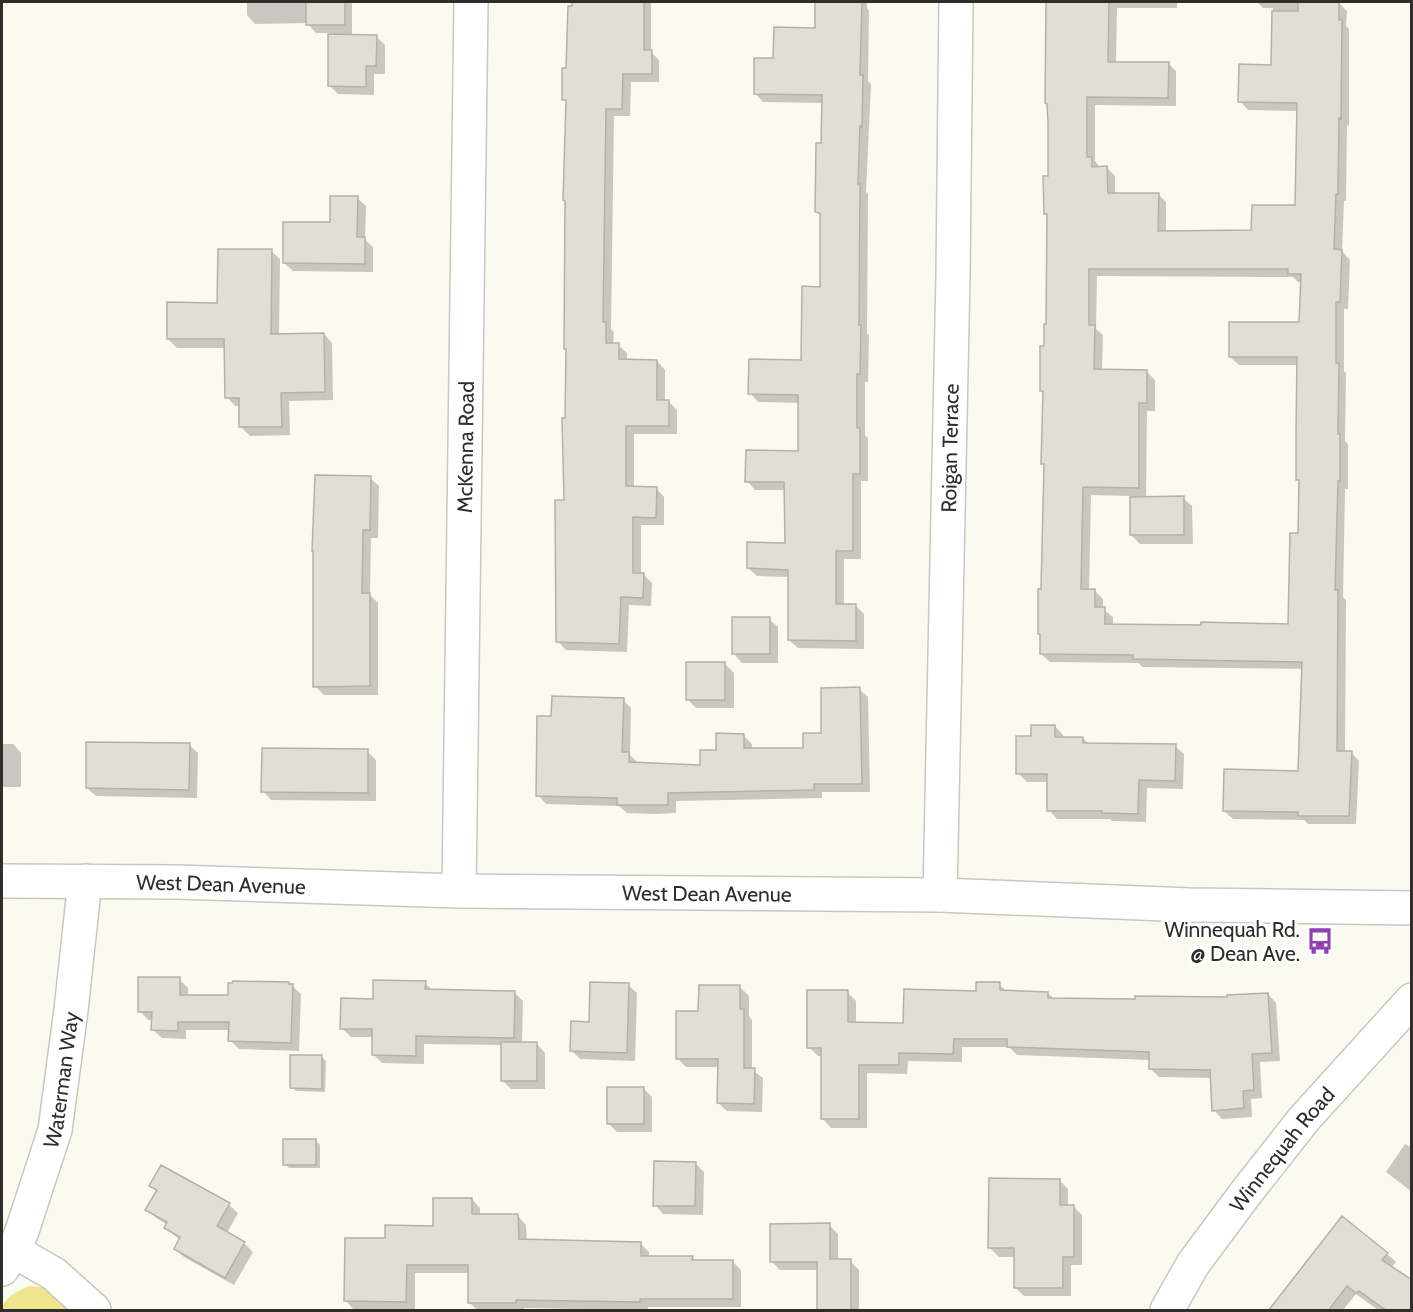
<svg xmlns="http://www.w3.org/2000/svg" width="1413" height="1312" viewBox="0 0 1413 1312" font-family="Cabin,sans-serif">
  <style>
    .green { fill: #eee58e }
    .shadow { fill: #0003; fill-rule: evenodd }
    .building { fill: #e0dfd6; stroke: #b3b2a9; stroke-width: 1.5; fill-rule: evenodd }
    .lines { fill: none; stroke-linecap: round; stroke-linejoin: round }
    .street-casing { stroke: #c9c8bf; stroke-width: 36 }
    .secondary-casing { stroke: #c9c8bf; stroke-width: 36 }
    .street { stroke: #fff; stroke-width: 33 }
    .secondary { stroke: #fff; stroke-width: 33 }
    .labels { text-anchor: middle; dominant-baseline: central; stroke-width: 6; stroke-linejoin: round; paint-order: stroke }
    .street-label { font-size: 21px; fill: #2f2e2b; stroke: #fff }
    .poi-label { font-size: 21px; fill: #2f2e2b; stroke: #fff; text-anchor: end }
  </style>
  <rect width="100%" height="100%" fill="#fbfaf0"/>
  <path class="green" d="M29,1286L42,1287L73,1310H2C4,1297 18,1291 29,1286Z"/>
  <path class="shadow" d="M247,2H352V36H376L385,45V74H374V95L338,94L329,85L330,33H316L307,23L255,24L247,15Z
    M574,2H651V52L659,60V82H631L630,116H614L611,329L614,332L613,345H618L627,353V361H657L665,370V402H669L677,410V434H634V488H656L664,497V525H641V574H643L652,583L651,606L629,605L627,652L566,650L557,641L565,501L568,351L565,348L568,103L564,99Z
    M817,2H867V8L869,11L868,81L871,84L866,192L868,194L867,333L869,335L868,382H865V435L868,438V481H861V559H844V606H856L864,614V649L798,648L789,640L790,577L757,576L748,568L786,545V490H755L747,481L800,453V403L758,402L750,393L802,361L822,288V217L817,212L822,145L823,103L763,102L755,93L775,60L816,30Z
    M1048,2H1177V8H1117L1116,63H1168L1176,71V106L1095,105V161L1100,167L1107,168L1115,176V194H1158L1166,202V232L1253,231L1297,207L1298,111L1248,110L1240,101L1272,66L1273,8H1263L1257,2H1338L1347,11L1346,26L1349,29V126L1347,125L1346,201H1344L1342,251L1350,260L1348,309H1344V371L1346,373L1345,441L1348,444V489H1345L1343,597L1346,600L1345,752H1351L1359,761L1356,824H1308L1304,820L1233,819L1224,811L1300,772L1303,669L1142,667L1139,663L1050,662L1041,654V636L1039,633L1042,590L1045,465L1043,463L1044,393L1041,390L1047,326L1048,216L1045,213L1049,178L1048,105L1046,103ZM1097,276L1293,277L1298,282H1302L1301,324L1230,357L1239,365H1298L1299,534L1290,626L1113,625V617L1103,609V599L1095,591H1089L1091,495L1131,496V535L1140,544H1193L1192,506L1183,498H1146L1147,411H1155V380L1146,371H1102L1103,335L1096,329Z
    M357,198L366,206L365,240L373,247V272L293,271L284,263L331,224Z
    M271,251L280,259L279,335L324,334L332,343L333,400L289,401L290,435L250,436L241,427V406H235L227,397L226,348H177L168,339L219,304Z
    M370,478L379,486L378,538H371L370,595L378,603V695H324L315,686Z
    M769,619L778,627V663H742L734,654Z
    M725,664L734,673V708H696L687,699Z
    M859,689L868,697L870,792H822V798L676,801V813L655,814L627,813L619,806L546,804L538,795L553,717L623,700L631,708L630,755L637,762L701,767L718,752L743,735L752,744V750H804L823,734Z
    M1055,726L1063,735V738H1083L1089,744L1175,746L1184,754L1183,789L1147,788L1146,822L1112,821L1110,819H1057L1049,810L1048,782H1027L1018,773L1033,738Z
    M2,744H13L21,753V787H2Z
    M189,745L198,753L197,798L96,796L87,788Z
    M367,751L376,760V801L271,800L263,791Z
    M179,979L188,988V997H230L292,986L301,994L299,1051L239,1049L230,1040V1030H186V1039L162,1038L153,1030V1020H148L140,1011Z
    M425,983L433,991L514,992L523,1001L522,1044H537L545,1053V1089H511L502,1080V1045L424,1044V1064L382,1063L373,1054L374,1037H351L342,1028L375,1000Z
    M999,984L1007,992L1048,993L1055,1000L1229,998L1268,994L1276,1003L1280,1061L1260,1062L1262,1098L1251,1099L1252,1117L1222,1119L1214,1110L1212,1078L1159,1077L1150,1068V1060L1017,1055L1009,1047H962V1062L908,1061L907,1074L867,1073V1128H831L823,1119V1056H818L809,1047L847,992L856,1001V1023L905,1024Z
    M628,985L637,993L635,1061L580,1059L572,1051L590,1023Z
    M740,987L749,996V1016L752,1020V1070L763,1078L762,1112L727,1111L718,1103L719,1067H686L677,1058L700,1012Z
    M322,1057L326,1061L325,1092L296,1091L291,1087Z
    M643,1088L652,1097V1132H617L608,1123Z
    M316,1141L320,1145V1168H289L285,1164Z
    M1405,1144L1412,1148V1192L1386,1172Z
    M695,1163L704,1172L703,1215L663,1214L655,1205Z
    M1059,1180L1068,1189V1206H1073L1082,1215V1265H1071V1296H1024L1015,1287L1016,1257H999L990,1248Z
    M151,1186L229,1205L238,1213L227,1233L244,1243L253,1252L234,1285L184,1257L175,1249L180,1240L166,1228L168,1225L156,1218L147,1209L157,1192Z
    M472,1199L480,1208V1216H518L526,1225L527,1241L640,1243L649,1252V1257H692L696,1261H732L741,1270V1307H648V1310L524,1308L525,1310H477L469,1302V1273H415V1310H354L346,1301L386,1240L435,1227Z
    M829,1225L838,1234V1261H850L859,1270V1310H818V1270H780L771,1261Z
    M1387,1254L1396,1262L1391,1268L1412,1310H1378L1356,1294L1343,1310H1284Z"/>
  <path class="building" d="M306,2H345V25H306Z
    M572,2H644V50H652V74H623L622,109H606L603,322H606V343H619V359L657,360V400H669V426H626V486L657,487L656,518L633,517V573H644L643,598L621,597L619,644L556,642L555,500H564L562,418H565L566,349H564L565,201L563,200L566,100H562V68H566L568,6H572Z
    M815,2H862L860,75H863L862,127L860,126L858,184H860L859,325H861L860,374H857V428H860V474H853V551H836V604H856V641L788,640V570L747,568V542L785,543L784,482H745L746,450L798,451V395L748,394L749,359L801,360L802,286L820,287V213L815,212L816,143H821L822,95L754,94V58H773L774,27L815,28Z
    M1046,2H1109L1108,62H1169L1168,98L1087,97V157H1092V167L1107,166L1108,193H1159L1158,231L1251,230L1252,205H1295L1297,103L1238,102L1239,64L1271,65L1272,11H1298V2H1339V20H1342L1341,119L1339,118L1338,194H1336L1334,249L1342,250L1340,302H1336V363H1339L1338,434H1340V481H1338L1335,590H1338L1337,751H1352L1349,816H1298V812L1223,811L1224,769L1298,771L1302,662L1133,659V655L1040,654V634H1038V589H1041L1044,464H1041L1043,391H1040V346H1044V324H1046L1047,214H1044L1043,176H1048V122L1047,104L1045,103ZM1089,269H1288V274H1301L1299,322H1229V357H1297L1296,431V480H1299L1298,533H1290L1288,624L1201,622V625L1105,624V607H1095V589H1081L1083,487L1139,488V403H1147V370L1094,369L1095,325H1089Z
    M328,34L377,35L376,66H366V87L328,86Z
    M330,196H358L357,237H365V264L283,263V222H330Z
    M218,249H272L271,334L324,333L325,392L281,393L282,427H239V398H225L224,339H167V302L217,303Z
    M315,475L371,476L370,530H363L362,593H370V686L313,687V551H312Z
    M1184,496V535H1130V497Z
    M732,617H770V654H732Z
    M686,662H725V700H686Z
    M860,687L862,784H814V790L668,793V805H617V798L536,796L537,716H551L552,696L624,698L622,752H629V762L700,765V750H716V733L744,734V748H803V733H821V688Z
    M1031,725H1055V737H1083V743L1176,744L1175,781L1139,780L1138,814L1102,813V811H1047V774H1016V736H1031Z
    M86,742L190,743L189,790L86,788Z
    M262,748L368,749V793L261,792Z
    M138,977H180V995H228V983H232L233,981L289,982V984H293L291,1043L228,1041L229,1022H178V1031L151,1030L152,1012H138Z
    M373,980L426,981L425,989L515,991L514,1038L416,1036V1056L372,1055V1029H340L341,998L373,999Z
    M590,982L629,983L627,1053L570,1051L571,1021L589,1022Z
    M976,982H1000V990L1048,992V998L1135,999V996L1227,997V995L1268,993L1272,1053L1252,1054L1254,1090L1243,1091L1244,1108L1212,1111L1210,1070L1149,1069V1052L1007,1047V1039H954L953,1054L899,1053V1065H859V1119H821V1048H807V990H848V1022L903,1023L904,989L976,991Z
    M699,985H740V1009H744V1068H755L754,1104L717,1103L718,1059H676V1011H698Z
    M501,1042H537V1081H501Z
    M290,1055H322V1089L290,1088Z
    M607,1087H644V1124H607Z
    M283,1139H316V1165H283Z
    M654,1161L696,1162L695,1206H653Z
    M161,1165L230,1203L217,1226L245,1242L225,1278L174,1249L180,1237L164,1228L167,1222L145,1210L157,1190L149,1186Z
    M989,1178L1060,1179V1205H1074V1257H1063V1288H1014V1248H988Z
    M433,1198H472V1214H518L519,1239L641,1242V1256H693L692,1260H733V1299H640V1302L516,1300V1303H468V1265H407L406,1302L344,1301L345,1238H385V1225L433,1226Z
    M1342,1216L1388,1253L1382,1260L1412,1280V1311H1387L1359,1291L1356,1293L1347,1286L1328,1311H1268Z
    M830,1223V1259H851V1311H817V1262H770V1224Z"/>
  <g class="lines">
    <defs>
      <g id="street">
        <path id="s1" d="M459,891L471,2"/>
        <path id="s2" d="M940,895L953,275L956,2"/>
        <path d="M14,1251L54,1274L94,1310"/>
        <path id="s3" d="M2,1269L14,1251L22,1231L55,1130L71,1010L85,881"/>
        <path id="s4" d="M1167,1310L1193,1264L1245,1194L1304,1119L1412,1000"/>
      </g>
      <g id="secondary">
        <path id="s5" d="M2,881L176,882L459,891L940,895L1190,905L1412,908"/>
      </g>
    </defs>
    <use href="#street" class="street-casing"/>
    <use href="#secondary" class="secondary-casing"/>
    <use href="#street" class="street"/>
    <use href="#secondary" class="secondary"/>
  </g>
  <defs>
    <symbol id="bus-bare" viewBox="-9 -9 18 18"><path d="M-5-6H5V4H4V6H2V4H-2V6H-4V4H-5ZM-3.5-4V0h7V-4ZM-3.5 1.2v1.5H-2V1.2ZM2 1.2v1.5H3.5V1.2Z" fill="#8e41b2" stroke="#fff" stroke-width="2.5" paint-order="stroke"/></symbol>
  </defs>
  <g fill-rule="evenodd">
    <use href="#bus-bare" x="1301" y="922" width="38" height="38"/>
  </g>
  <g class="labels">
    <g class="street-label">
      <text stroke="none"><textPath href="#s1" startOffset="444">McKenna Road</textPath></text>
      <text stroke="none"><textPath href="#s2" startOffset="447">Roigan Terrace</textPath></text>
      <text stroke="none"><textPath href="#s5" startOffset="219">West Dean Avenue</textPath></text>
      <text stroke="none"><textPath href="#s5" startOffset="705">West Dean Avenue</textPath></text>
      <text stroke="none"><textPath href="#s3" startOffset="200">Waterman Way</textPath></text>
      <text stroke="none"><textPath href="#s4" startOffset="198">Winnequah Road</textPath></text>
    </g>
    <g class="poi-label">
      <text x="1300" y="929">Winnequah Rd.<tspan x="1300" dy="24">@ Dean Ave.</tspan></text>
    </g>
  </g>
  <rect width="1413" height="1312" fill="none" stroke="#2f2e2b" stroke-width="6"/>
</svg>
